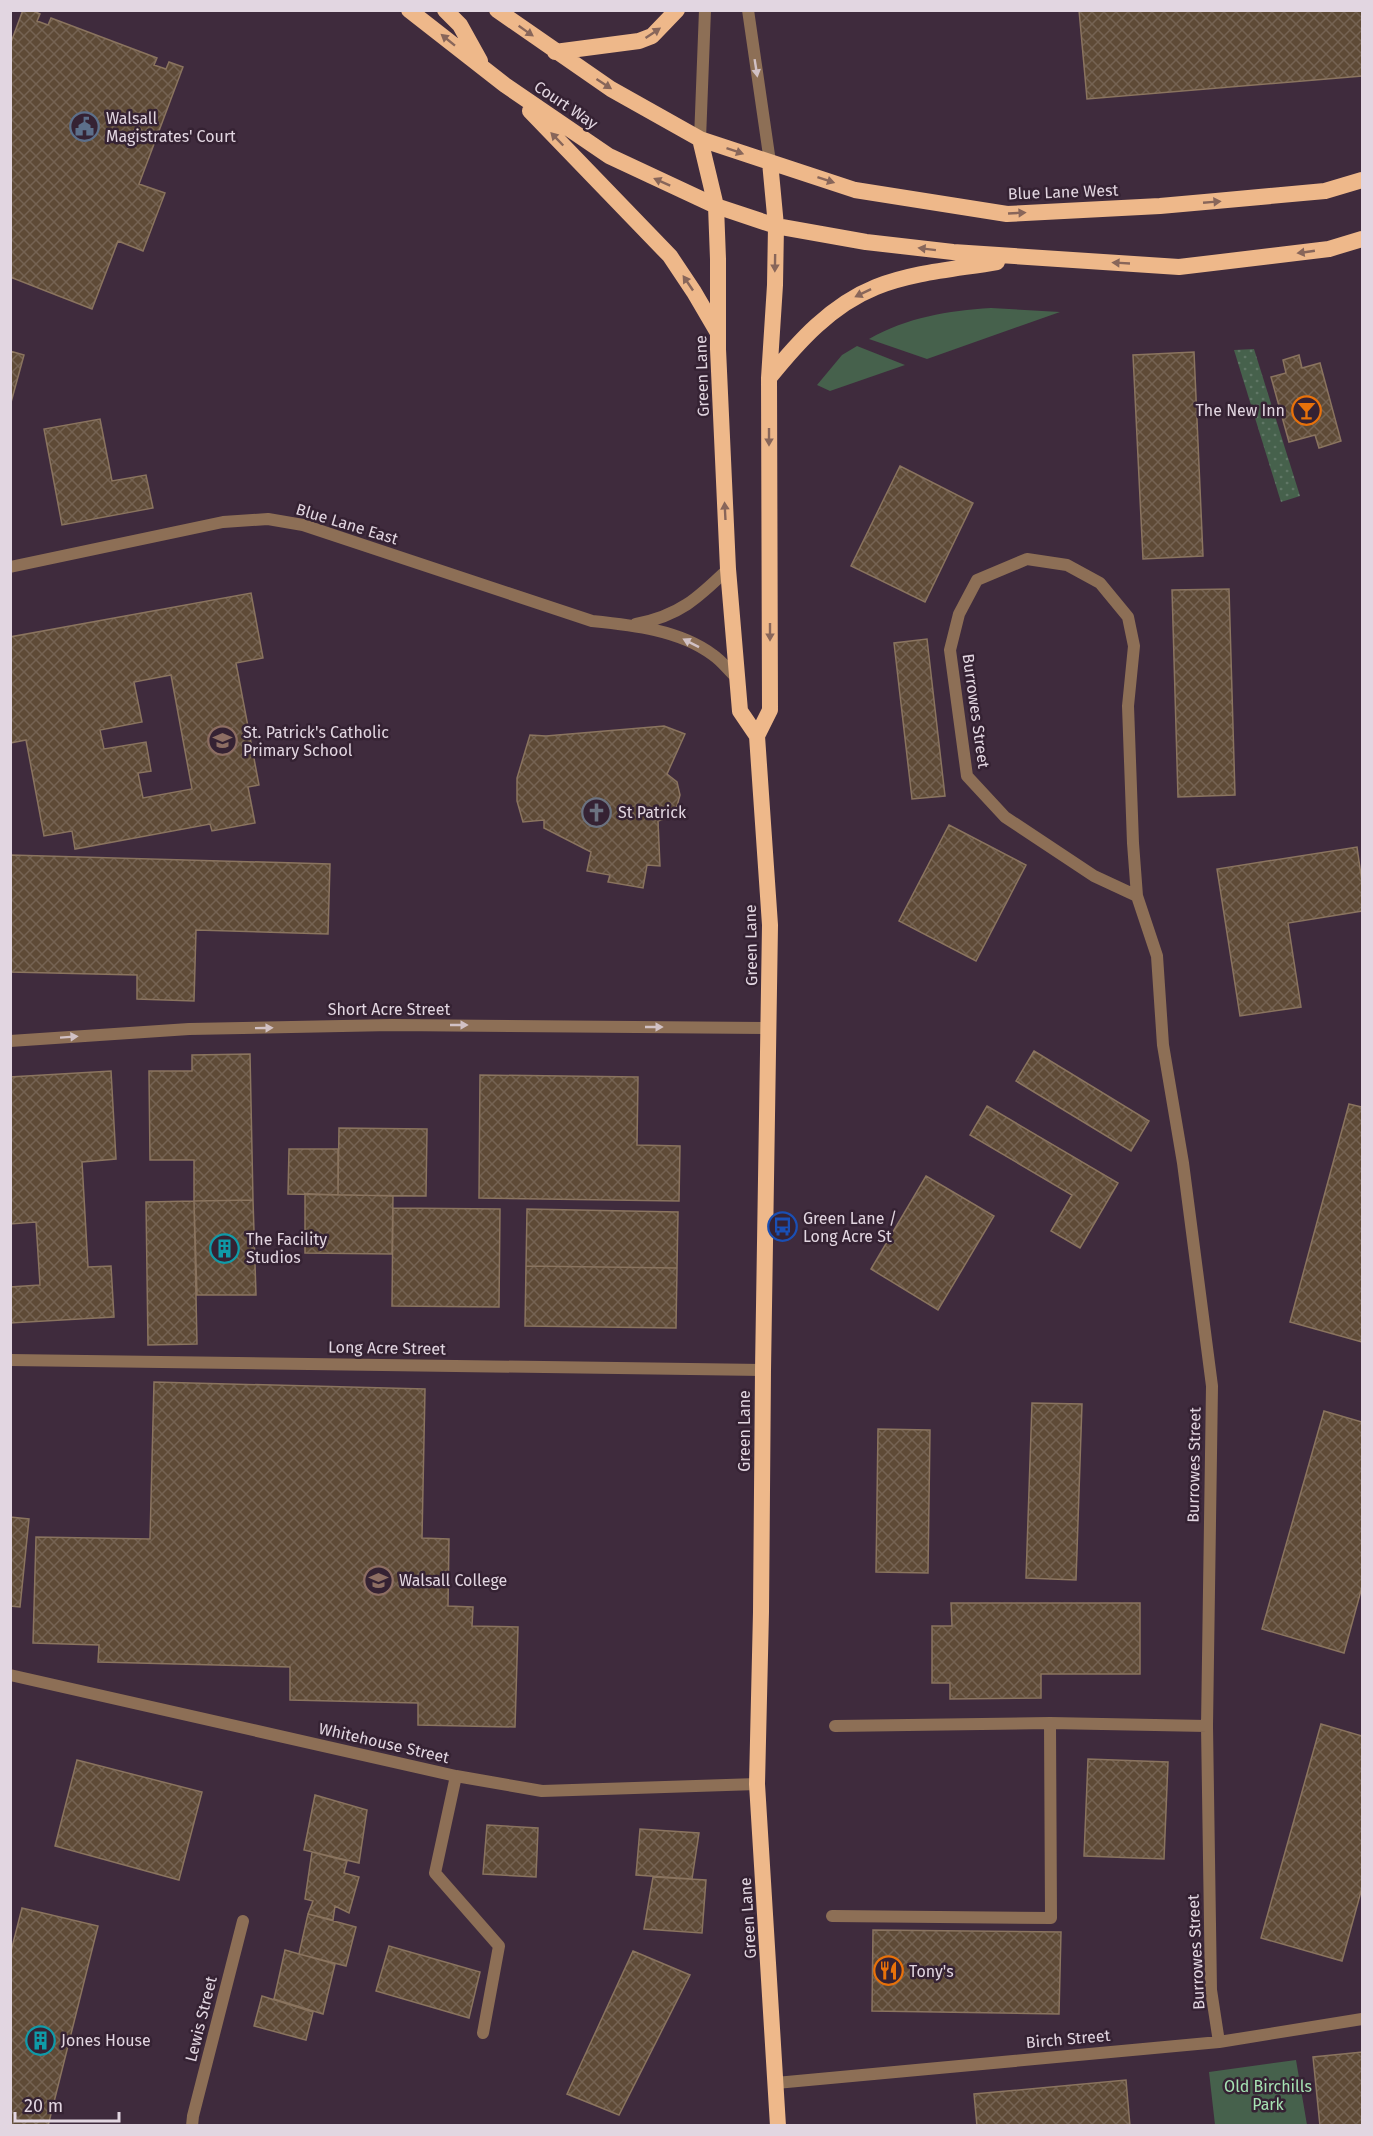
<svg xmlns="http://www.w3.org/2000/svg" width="1373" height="2136" viewBox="0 0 1373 2136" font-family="'Fira Sans',sans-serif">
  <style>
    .green { fill: #46614c }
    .garden { fill: url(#garden-dots) }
    .building { fill: url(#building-cross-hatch); stroke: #8a745f; stroke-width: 1.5; fill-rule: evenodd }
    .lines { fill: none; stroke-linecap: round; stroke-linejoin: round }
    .minor { stroke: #8d6f56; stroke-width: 12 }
    .tertiary { stroke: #8d6f56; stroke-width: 12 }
    .trunk { stroke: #eeb88a; stroke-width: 16 }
    .oneway { fill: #88665a }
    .oneway2 { fill: #d1c1c5 }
    .labels { text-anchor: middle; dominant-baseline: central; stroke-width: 5; stroke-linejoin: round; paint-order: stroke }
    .street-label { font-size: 16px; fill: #e2d6e1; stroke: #352233 }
    .poi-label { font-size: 16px; fill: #e2d6e1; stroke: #352233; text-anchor: start }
    .park-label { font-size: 16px; fill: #a6e2b3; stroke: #352233 }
  </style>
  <defs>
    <pattern id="garden-dots" width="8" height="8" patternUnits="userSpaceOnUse" patternTransform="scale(1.5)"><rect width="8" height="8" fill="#46614c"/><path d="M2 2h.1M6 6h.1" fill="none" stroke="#607766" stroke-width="1.8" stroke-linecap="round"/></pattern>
    <pattern id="building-cross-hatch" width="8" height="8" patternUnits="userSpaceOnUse" patternTransform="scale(1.5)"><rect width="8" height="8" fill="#5e4a36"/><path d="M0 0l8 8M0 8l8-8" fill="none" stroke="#756353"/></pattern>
  </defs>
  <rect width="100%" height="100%" fill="#3f2b3d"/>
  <path class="green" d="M991,308L1060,312L927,359L869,339C908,317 947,311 991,308Z
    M857,346L905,365L830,391L817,385L842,355Z
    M1296,2060L1307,2125H1215L1209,2072Z"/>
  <path class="garden" d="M1254,349L1300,496L1281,502L1234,350Z"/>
  <path class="building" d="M23,10H31L40,14L37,21L48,25L51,18L157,58L154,65L166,69L169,62L183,67L139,184L165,193L143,251L118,241L92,309L10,277V45Z
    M1079,10H1362V76L1087,99Z
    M10,351L24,355L10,406Z
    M1194,352L1203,556L1143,559L1133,355Z
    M1299,355L1302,368L1320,363L1341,441L1319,448L1315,435L1289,442L1271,377L1286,373L1283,360Z
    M100,419L112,481L146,475L153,508L62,525L44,429Z
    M900,466L973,503L925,602L851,566Z
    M1229,589L1235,795L1178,797L1172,590Z
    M251,593L263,658L236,663L259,785L248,787L255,823L212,831L210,824L75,849L72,831L44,836L26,740L10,743V637ZM171,675L192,789L143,798L138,773L151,771L146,742L104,749L100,730L142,722L134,682Z
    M927,639L945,796L912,799L894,643Z
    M664,726L685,734L667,774L677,782L680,795L677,806L670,817L658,821L660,866L647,865L643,888L608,882L610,875L587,871L591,852L544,828V820L523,822L517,801V778L530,735L546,736Z
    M949,825L1026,865L976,961L899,921Z
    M1357,847L1362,882V911L1288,923L1301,1007L1240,1016L1217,869Z
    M10,855L330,864L328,934L196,930L194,1001L137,999V975L10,972Z
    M1034,1051L1149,1121L1131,1151L1016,1081Z
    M250,1054L253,1200L194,1201V1160H150L149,1071H192V1055Z
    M111,1071L116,1159L82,1162L88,1267L111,1266L114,1317L10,1323V1287L40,1285L36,1222L10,1224V1077Z
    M480,1075L638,1077L637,1145L680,1146L679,1201L479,1198Z
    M1349,1104L1362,1107V1342L1290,1322Z
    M987,1106L1118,1183L1080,1248L1051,1231L1072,1195L970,1135Z
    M339,1128L427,1129L426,1196L338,1195Z
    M289,1149H338V1195L288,1194Z
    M926,1176L994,1216L938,1310L871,1269Z
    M305,1194L393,1196L392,1254L305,1253Z
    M253,1200L256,1295H197L194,1201Z
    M194,1201L197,1344L148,1345L146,1202Z
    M393,1208L500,1209L499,1307L392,1306Z
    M527,1209L678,1212L677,1268L526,1266Z
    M526,1266L677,1268L676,1328L525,1326Z
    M154,1382L425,1389L422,1538L449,1539L448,1606L473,1607L472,1626L518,1627L515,1727L418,1725V1703L290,1700V1667L98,1662L99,1645L33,1643L36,1537L150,1539Z
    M1032,1403L1082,1404L1076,1580L1026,1578Z
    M1324,1411L1362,1422V1587L1344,1653L1262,1629Z
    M878,1429L930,1430L928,1573L876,1572Z
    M10,1517L29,1519L20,1607L10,1606Z
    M951,1603H1140V1674H1041V1698L950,1699V1683H932V1626H952Z
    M1321,1724L1362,1736V1888L1342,1961L1261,1938Z
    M1088,1759L1168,1762L1164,1859L1084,1856Z
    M77,1760L202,1792L179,1880L55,1846Z
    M315,1795L367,1810L359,1863L304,1850Z
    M487,1825L538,1828L536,1877L483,1874Z
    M640,1829L699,1833L692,1879L636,1875Z
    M312,1852L347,1861L344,1873L359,1877L349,1913L335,1906L333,1920L308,1914L313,1901L305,1899Z
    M653,1877L706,1880L702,1933L644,1929Z
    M22,1908L98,1926L48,2126H10V1955Z
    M308,1914L356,1927L346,1966L299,1954Z
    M873,1930L1061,1932L1059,2014L872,2011Z
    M389,1946L480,1972L469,2018L376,1991Z
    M285,1950L335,1964L323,2014L274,1999Z
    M633,1951L690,1975L619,2115L567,2094Z
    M262,1996L313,2012L306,2040L254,2026Z
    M1362,2052V2126H1320L1313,2057Z
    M1126,2080L1130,2126H977L974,2094Z"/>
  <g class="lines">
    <path class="minor" d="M10,567L223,522L268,519L303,525L592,621C632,625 680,630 713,655C722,661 729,671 737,678
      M636,624C679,616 698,598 728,569
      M1137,896L1094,876L1005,817L967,776L950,650L959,614L977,580L1027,559L1067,565L1100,583L1128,617L1134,646L1128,706L1133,843L1137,896L1157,956L1163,1045L1183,1163L1212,1386L1207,1726L1211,1990L1219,2042
      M10,1041L189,1029L392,1025L769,1028
      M10,1360L763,1370
      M10,1675L456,1776L542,1791L757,1784
      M835,1726L1050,1723
      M456,1776L435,1873L499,1946L483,2033
      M832,1916L1051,1918L1050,1723L1207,1726
      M776,2083L1219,2042L1362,2019
      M192,2126L193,2116L243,1921"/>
    <path class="tertiary" d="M748,10L770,162
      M700,139L705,10"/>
    <path class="trunk" d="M409,10L505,85L609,156L716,206L776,226L866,242L953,252L1179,267L1329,249L1362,239
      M445,10L460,25L480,61
      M497,10L611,89L700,139L855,190L1007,214L1160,206L1216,201L1325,191L1362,180
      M555,52L639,41L652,36L677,10
      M530,111L670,256L694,292L718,333
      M700,139L716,206L718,259V349L728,569L740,711L757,736
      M770,162L776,226L775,285L769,378L770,710L757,736L770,925L763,1370L761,1612L757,1784L778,2126
      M769,378C798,342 831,305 876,287C914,272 957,269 997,262"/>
  </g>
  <defs><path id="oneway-solid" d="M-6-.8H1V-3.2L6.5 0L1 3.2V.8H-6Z" transform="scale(1.5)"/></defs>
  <g class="oneway">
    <use href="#oneway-solid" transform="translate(526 31) rotate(35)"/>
    <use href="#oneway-solid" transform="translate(653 33) rotate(-34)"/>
    <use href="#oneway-solid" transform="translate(448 40) rotate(-141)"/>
    <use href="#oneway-solid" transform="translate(604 84) rotate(33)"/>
    <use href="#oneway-solid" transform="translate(557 139) rotate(-134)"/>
    <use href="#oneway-solid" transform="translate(735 151) rotate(19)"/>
    <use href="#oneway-solid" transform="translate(826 180) rotate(18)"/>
    <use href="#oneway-solid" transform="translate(662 182) rotate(-156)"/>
    <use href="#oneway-solid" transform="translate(1212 202) rotate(-5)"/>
    <use href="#oneway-solid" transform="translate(1017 213) rotate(-3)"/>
    <use href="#oneway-solid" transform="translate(927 249) rotate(-173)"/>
    <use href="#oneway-solid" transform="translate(1306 252) rotate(172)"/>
    <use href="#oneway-solid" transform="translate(775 263) rotate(91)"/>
    <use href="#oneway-solid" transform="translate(1121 263) rotate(-177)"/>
    <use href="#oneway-solid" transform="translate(688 283) rotate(-124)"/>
    <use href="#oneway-solid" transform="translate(863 293) rotate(154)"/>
    <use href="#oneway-solid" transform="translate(769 437) rotate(90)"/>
    <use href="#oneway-solid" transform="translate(725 511) rotate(-93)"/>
    <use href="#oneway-solid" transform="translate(770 632) rotate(90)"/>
  </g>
  <g class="oneway2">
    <use href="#oneway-solid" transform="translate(756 68) rotate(81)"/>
    <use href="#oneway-solid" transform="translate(691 643) rotate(-153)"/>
    <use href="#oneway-solid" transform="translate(459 1025)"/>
    <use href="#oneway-solid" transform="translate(654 1027)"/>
    <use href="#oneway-solid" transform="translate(264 1028) rotate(-1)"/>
    <use href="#oneway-solid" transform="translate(69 1037) rotate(-4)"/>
  </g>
  <defs>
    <symbol id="civic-ring" viewBox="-11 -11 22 22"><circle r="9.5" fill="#352233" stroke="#5c6f8a" stroke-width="1.5"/><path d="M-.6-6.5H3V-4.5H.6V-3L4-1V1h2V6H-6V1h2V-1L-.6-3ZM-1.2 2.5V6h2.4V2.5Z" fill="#5c6f8a"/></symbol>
    <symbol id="bar-ring" viewBox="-11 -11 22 22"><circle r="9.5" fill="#352233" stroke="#e8710a" stroke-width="1.5"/><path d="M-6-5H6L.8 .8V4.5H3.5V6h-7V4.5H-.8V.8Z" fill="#e8710a"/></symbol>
    <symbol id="school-ring" viewBox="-11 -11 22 22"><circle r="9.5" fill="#352233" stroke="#8d6e63" stroke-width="1.5"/><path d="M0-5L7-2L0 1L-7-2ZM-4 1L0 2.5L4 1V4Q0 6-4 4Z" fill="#8d6e63"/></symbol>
    <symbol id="church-ring" viewBox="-11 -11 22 22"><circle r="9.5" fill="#352233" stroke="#6b7280" stroke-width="1.5"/><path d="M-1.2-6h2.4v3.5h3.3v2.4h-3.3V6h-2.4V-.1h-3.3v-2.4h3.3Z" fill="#6b7280"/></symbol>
    <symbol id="bus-ring" viewBox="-11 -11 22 22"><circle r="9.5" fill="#352233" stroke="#1a4fb4" stroke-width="1.5"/><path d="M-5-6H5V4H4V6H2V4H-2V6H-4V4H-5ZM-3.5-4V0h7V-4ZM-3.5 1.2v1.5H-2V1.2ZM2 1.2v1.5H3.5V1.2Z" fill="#1a4fb4"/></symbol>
    <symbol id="building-ring" viewBox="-11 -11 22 22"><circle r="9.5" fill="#352233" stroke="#0f9aa8" stroke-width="1.5"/><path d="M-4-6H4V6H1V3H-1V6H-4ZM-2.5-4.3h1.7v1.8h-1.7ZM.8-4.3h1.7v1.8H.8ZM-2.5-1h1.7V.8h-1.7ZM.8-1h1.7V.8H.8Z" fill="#0f9aa8"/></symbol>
    <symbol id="university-ring" viewBox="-11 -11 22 22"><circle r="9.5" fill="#352233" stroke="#8d6e63" stroke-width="1.5"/><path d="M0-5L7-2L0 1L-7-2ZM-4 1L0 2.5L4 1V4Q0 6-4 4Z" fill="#8d6e63"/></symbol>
    <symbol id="restaurant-ring" viewBox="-11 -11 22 22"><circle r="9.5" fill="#352233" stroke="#e8710a" stroke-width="1.5"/><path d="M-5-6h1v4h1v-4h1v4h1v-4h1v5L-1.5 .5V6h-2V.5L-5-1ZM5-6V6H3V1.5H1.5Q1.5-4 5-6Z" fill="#e8710a"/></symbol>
  </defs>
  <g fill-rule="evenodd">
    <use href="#civic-ring" x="68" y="110" width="33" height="33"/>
    <use href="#bar-ring" x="1290" y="394" width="33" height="33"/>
    <use href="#school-ring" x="206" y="724" width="33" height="33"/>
    <use href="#church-ring" x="580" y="796" width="33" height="33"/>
    <use href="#bus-ring" x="766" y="1210" width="33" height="33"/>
    <use href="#building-ring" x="208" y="1232" width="33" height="33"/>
    <use href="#university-ring" x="362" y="1564" width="33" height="33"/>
    <use href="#restaurant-ring" x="872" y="1954" width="33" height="33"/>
    <use href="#building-ring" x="24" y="2024" width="33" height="33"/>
  </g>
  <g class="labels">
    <g class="street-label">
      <text transform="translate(566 105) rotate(34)">Court Way</text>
      <text transform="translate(1063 192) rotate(-2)">Blue Lane West</text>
      <text transform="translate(702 376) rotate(-92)">Green Lane</text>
      <text transform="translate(347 524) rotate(17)">Blue Lane East</text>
      <text transform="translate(976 711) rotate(82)">Burrowes Street</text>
      <text transform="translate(751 945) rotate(-91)">Green Lane</text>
      <text x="389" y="1009">Short Acre Street</text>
      <text transform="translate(387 1348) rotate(1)">Long Acre Street</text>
      <text transform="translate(744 1431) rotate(-90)">Green Lane</text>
      <text transform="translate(1194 1465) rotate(-89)">Burrowes Street</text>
      <text transform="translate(384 1743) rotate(13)">Whitehouse Street</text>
      <text transform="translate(748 1918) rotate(-94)">Green Lane</text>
      <text transform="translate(1196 1952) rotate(-93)">Burrowes Street</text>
      <text transform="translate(201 2019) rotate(-76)">Lewis Street</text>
      <text transform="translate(1068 2039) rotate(-5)">Birch Street</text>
    </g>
    <g class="poi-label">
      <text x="106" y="118">Walsall<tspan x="106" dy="18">Magistrates' Court</tspan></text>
      <text x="1285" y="410" text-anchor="end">The New Inn</text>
      <text x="243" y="732">St. Patrick's Catholic<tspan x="243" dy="18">Primary School</tspan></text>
      <text x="618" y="812">St Patrick</text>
      <text x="803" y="1218">Green Lane /<tspan x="803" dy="18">Long Acre St</tspan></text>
      <text x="246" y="1239">The Facility<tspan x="246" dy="18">Studios</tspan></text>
      <text x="399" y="1580">Walsall College</text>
      <text x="909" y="1971">Tony's</text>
      <text x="61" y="2040">Jones House</text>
    </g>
    <g class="park-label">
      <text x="1268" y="2086">Old Birchills<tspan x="1268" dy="18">Park</tspan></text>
    </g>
  </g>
  <rect width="1373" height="2136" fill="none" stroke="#e2d6e1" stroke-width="24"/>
  <path d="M15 2112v9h104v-9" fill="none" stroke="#e2d6e1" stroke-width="3"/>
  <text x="24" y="2112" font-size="18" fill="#e2d6e1" stroke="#352233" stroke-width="4.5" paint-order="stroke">20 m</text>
</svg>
